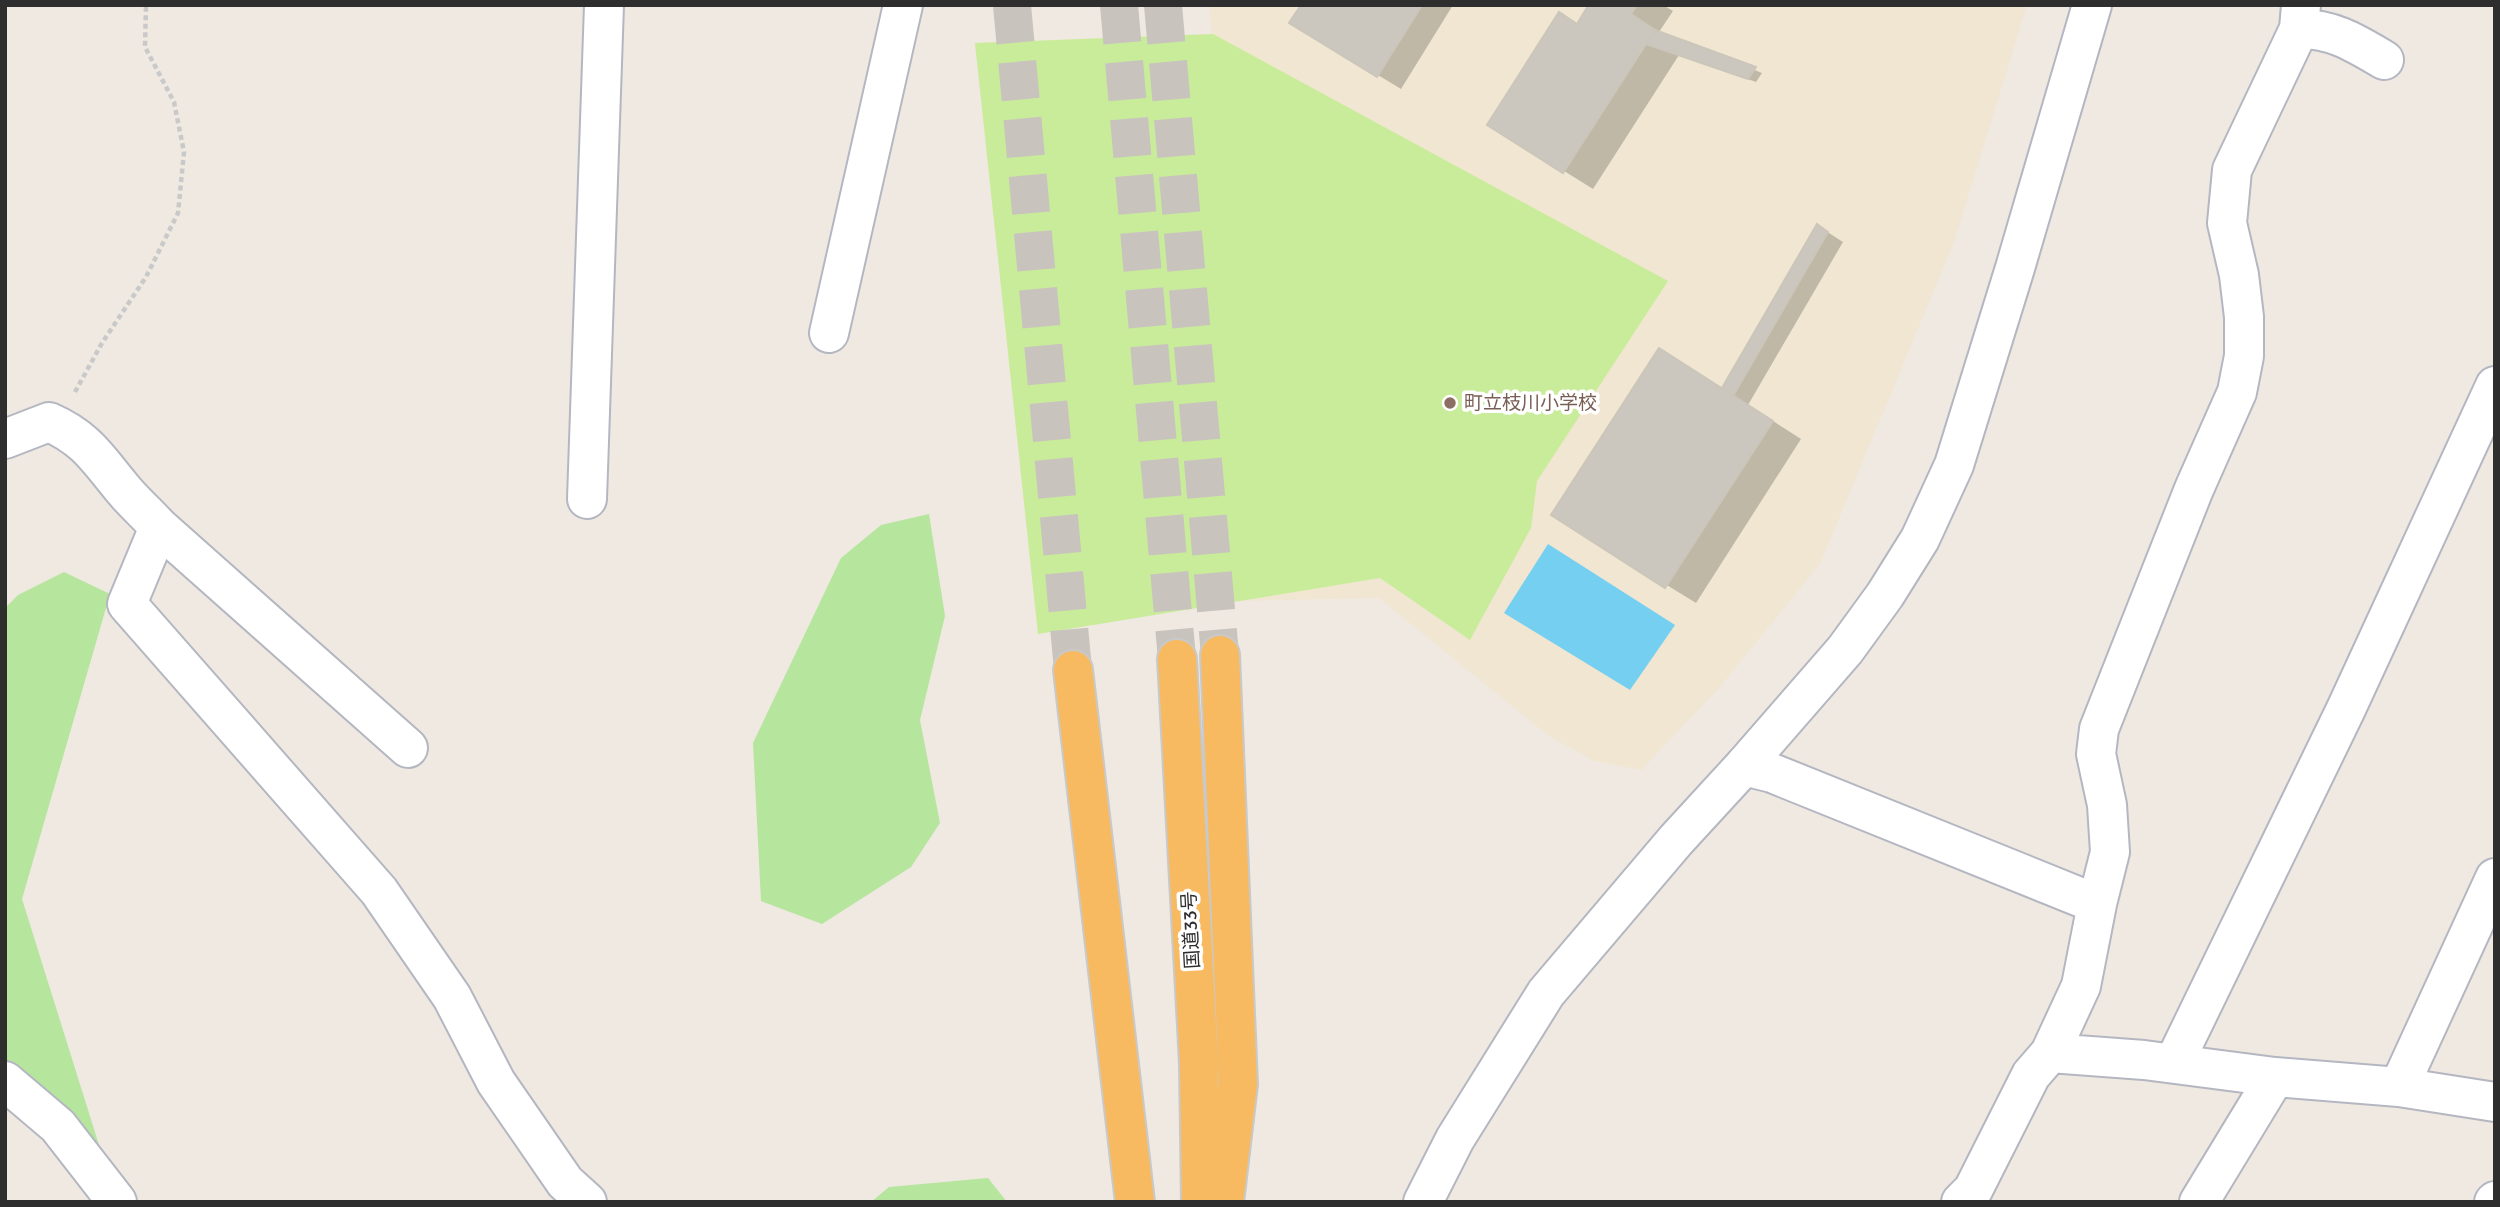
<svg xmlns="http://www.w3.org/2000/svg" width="2500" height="1207" viewBox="0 0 2500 1207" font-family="Signika,'Noto Sans JP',sans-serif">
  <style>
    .education { fill: #f0e6d1 }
    .green { fill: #b6e59e }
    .pitch { fill: #c9ec9a }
    .water { fill: #75cff0 }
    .shadow { fill: #0003 }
    .building { fill: #cbc7bf; stroke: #cbc5ba; stroke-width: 2 }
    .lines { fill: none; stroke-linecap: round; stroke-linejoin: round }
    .trunk-tunnel { stroke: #c8c4bd; stroke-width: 38; stroke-dasharray: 38 19; stroke-linecap: butt }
    .minor-casing { stroke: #b4b7c1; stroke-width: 42 }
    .tertiary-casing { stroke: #b4b7c1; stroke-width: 42 }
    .trunk-casing { stroke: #c9c9c9; stroke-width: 42 }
    .path { stroke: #c9c9c9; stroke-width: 4.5; stroke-dasharray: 5 3.5; stroke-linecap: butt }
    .minor { stroke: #fff; stroke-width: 38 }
    .tertiary { stroke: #fff; stroke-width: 38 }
    .trunk { stroke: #f8ba60; stroke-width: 38 }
    .education-dot { fill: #8d6e63; stroke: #fff; stroke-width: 2.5 }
    .labels { text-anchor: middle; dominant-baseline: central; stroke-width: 7; stroke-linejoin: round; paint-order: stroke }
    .education-label { font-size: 19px; fill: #785e54; stroke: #fff; text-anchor: start }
    .street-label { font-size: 19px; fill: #2e2e2e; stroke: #fff }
  </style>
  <rect width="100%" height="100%" fill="#efe9e1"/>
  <path class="education" d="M1209,5H2027L1954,242L1820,564L1719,688L1641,770L1594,761L1549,736L1379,598L1236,601L1038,634L975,43L1212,34Z"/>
  <path class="green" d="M929,514L945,616L920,720L940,823L911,867L822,924L761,901L753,743L841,558L881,525Z
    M64,572L110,594L22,899L99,1145L5,1102V608L18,595Z
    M988,1178L1007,1202H871L889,1187Z"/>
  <path class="pitch" d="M1213,34L1668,281L1537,481L1531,528L1470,640L1380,578L1038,634L975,43Z"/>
  <path class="water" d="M1548,544L1675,625L1630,690L1504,613Z"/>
  <path class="shadow" d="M1303,5H1453L1401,89L1292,23Z
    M1590,5H1663L1673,11L1659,32L1762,73L1756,82L1679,55L1593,189L1489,124L1578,26Z
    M1818,226L1843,242L1748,405L1801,439L1696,603L1553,515L1723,389Z"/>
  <path class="building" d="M1301,5H1422L1377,77L1289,23Z
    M1587,5H1637L1631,14L1655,30L1563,173L1487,125L1559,12L1577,24L1588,6Z
    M1655,30L1756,67L1748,79L1646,44Z
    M1817,224L1828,232L1733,396L1722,388Z
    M1659,348L1773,421L1665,588L1551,515Z"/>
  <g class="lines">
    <path class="trunk-tunnel" d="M1012,5L1073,670
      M1119,5L1177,659
      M1163,5L1220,655"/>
    <defs>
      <path id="minor" d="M2299,29C2332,28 2357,44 2384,60
        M829,333L903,5
        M5,439L49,422C90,440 100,463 128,495C138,506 149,516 159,527L127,604L379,891L452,997L496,1082L565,1182L587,1202
        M587,499L604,5
        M159,527L408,748
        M1744,766L1772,773L2097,904L2081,986L2050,1053L2031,1075L1973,1190L1961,1202
        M2097,904L2110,852L2107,805L2096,754L2099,729L2194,489L2237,392L2244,356V317L2239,275L2227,223L2232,170L2299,29L2301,5
        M2050,1053L2144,1060L2275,1077L2399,1087L2495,1102
        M2174,1063L2346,709L2495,386
        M5,1081L58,1126L117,1202
        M2399,1087L2495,878
        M2199,1202L2275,1077
        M2494,1202L2495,1201"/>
      <path id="tertiary" d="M1423,1202L1455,1139L1546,993L1676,840L1744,766L1845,650L1885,595L1920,539L1954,465L2015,268L2092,5"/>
      <path id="trunk" d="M1220,655L1238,1084L1224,1202
        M1177,659L1199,1063L1201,1202
        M1073,670L1135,1202"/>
    </defs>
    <use href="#minor" class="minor-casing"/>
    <use href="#tertiary" class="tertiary-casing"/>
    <use href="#trunk" class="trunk-casing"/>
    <path class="path" d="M75,392L102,343L146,277L178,213L184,152L174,102L145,47L146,5"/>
    <use href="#minor" class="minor"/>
    <use href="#tertiary" class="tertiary"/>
    <use href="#trunk" class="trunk"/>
  </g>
  <circle class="education-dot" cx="1450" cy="403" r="7"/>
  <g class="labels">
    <g class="education-label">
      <text x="1464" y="403">町立枝川小学校</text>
    </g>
    <g class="street-label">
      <text transform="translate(1191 930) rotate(-93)">国道33号</text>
    </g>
  </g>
  <rect width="2500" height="1207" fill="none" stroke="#2e2e2e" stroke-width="14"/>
</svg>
